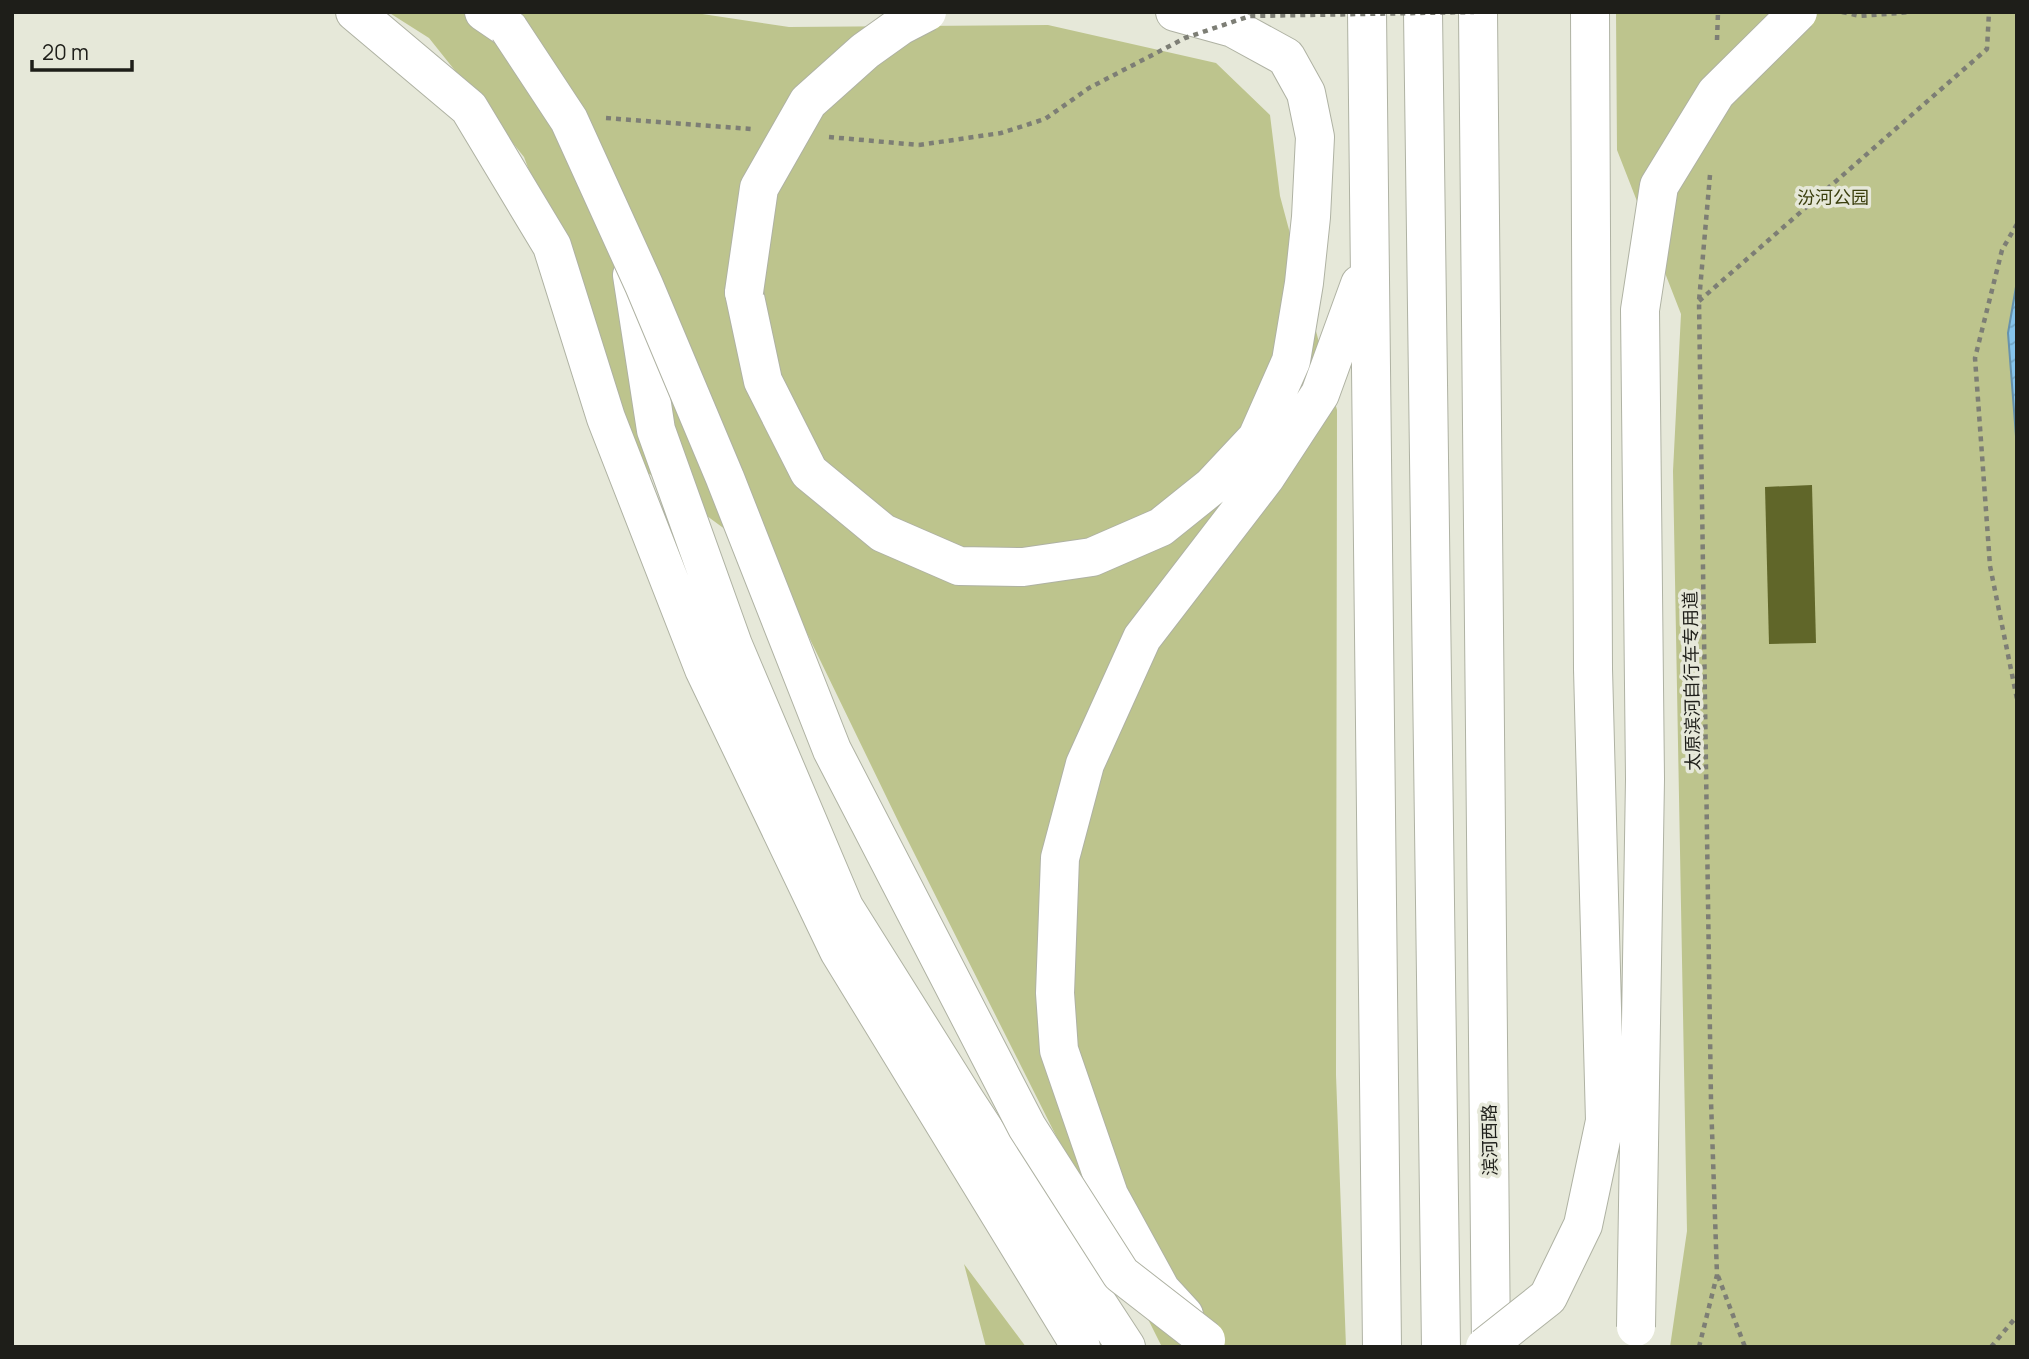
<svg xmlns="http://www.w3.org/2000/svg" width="2029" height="1359" viewBox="0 0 2029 1359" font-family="Manrope,'Noto Sans SC',sans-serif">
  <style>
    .green { fill: #bdc48d }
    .water { fill: url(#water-waves); stroke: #6792ac; stroke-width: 2 }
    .building { fill: #606629 }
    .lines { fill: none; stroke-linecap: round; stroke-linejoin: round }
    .highway-casing { stroke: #afb2a3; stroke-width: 40 }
    .path { stroke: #7d7e75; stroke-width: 4.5; stroke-dasharray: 5 5; stroke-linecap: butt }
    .highway { stroke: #fff; stroke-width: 38 }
    .highway-bridge-casing { stroke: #afb2a3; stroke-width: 40; stroke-linecap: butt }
    .path-bridge { stroke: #7d7e75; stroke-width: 4.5; stroke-dasharray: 5 5; stroke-linecap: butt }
    .highway-bridge { stroke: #fff; stroke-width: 38 }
    .labels { text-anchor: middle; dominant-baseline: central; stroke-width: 7; stroke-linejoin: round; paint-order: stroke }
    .park-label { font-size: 18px; fill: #3b3f0e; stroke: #e6e8d9 }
    .street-label { font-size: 18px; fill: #1e1e19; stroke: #e6e8d9 }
  </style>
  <defs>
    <pattern id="water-waves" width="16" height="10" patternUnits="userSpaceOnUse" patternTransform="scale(1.75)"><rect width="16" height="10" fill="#86c4eb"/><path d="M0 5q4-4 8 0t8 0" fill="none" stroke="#73a8c9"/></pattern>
  </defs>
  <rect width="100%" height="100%" fill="#e6e8d9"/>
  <path class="green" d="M388,12H689L789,27L1048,25L1216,63L1270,115L1280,196L1337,410L1336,1075L1346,1347H1162L900,825L774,565L640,467L524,157L429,38Z
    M1616,12H2017V1347H1670L1687,1231L1673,471L1681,314L1617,150Z
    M964,1264L1026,1347H986Z"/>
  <path class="water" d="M2017,281V449L2008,333Z"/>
  <path class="building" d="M1812,485L1816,643L1769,644L1765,487Z"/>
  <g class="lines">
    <defs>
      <path id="highway" d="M355,12L469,108L552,246L606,418L704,669L839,951L1081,1347
        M484,12L509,29
        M1367,12L1382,1347
        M1423,12L1441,1347
        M1478,12L1491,1347
        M1590,12L1593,669
        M632,275L656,430L733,645L844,907L965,1100L1126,1347
        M744,292L763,381L809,472L883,533L959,566L1023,567L1092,557L1161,527L1212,486L1257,438L1291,361L1304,283L1311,217L1315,137L1306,93L1286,57L1233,28L1175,12
        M1246,491L1265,478L1320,394L1360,284
        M1184,1315L1161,1290L1109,1195L1059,1050L1055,993L1060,858L1085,764L1142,638L1265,478"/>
    </defs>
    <use href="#highway" class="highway-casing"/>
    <path class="path" d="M1842,12L1860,16L1911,12
      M1717,40L1718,12
      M606,118L751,129
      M829,137L919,145
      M2017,224L2002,250L1975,358L1990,566L2017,699
      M1699,301L1987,49L1989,12
      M1718,1276L1745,1347
      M1699,1347L1717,1275L1711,1101L1699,301L1710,175
      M1991,1347L2017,1316"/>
    <use href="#highway" class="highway"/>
    <defs>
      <path id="highway-bridge" d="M509,29L569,120L644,285L725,478L832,750L1027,1127L1121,1274L1206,1340
        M744,292L759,188L808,102L865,51L900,26L927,12
        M1636,1327L1645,779L1640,310L1659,186L1716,93L1798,12
        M1485,1347L1548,1297L1583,1225L1605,1121L1593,669"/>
    </defs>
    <use href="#highway-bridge" class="highway-bridge-casing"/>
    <path class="path-bridge" d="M919,145L1001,133L1045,119L1089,88L1185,38L1250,16L1474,12"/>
    <use href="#highway-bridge" class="highway-bridge"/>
  </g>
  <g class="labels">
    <g class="park-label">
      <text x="1833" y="197">汾河公园</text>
    </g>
    <g class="street-label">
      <text transform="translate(1691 681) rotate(-91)">太原滨河自行车专用道</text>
      <text transform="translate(1489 1140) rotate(-91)">滨河西路</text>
    </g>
  </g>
  <rect width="2029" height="1359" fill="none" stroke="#1e1e19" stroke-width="28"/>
  <path d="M32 60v10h100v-10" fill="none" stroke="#1e1e19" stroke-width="3.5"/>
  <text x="42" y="60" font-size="21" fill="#1e1e19" stroke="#e6e8d9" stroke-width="5" paint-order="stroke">20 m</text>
</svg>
